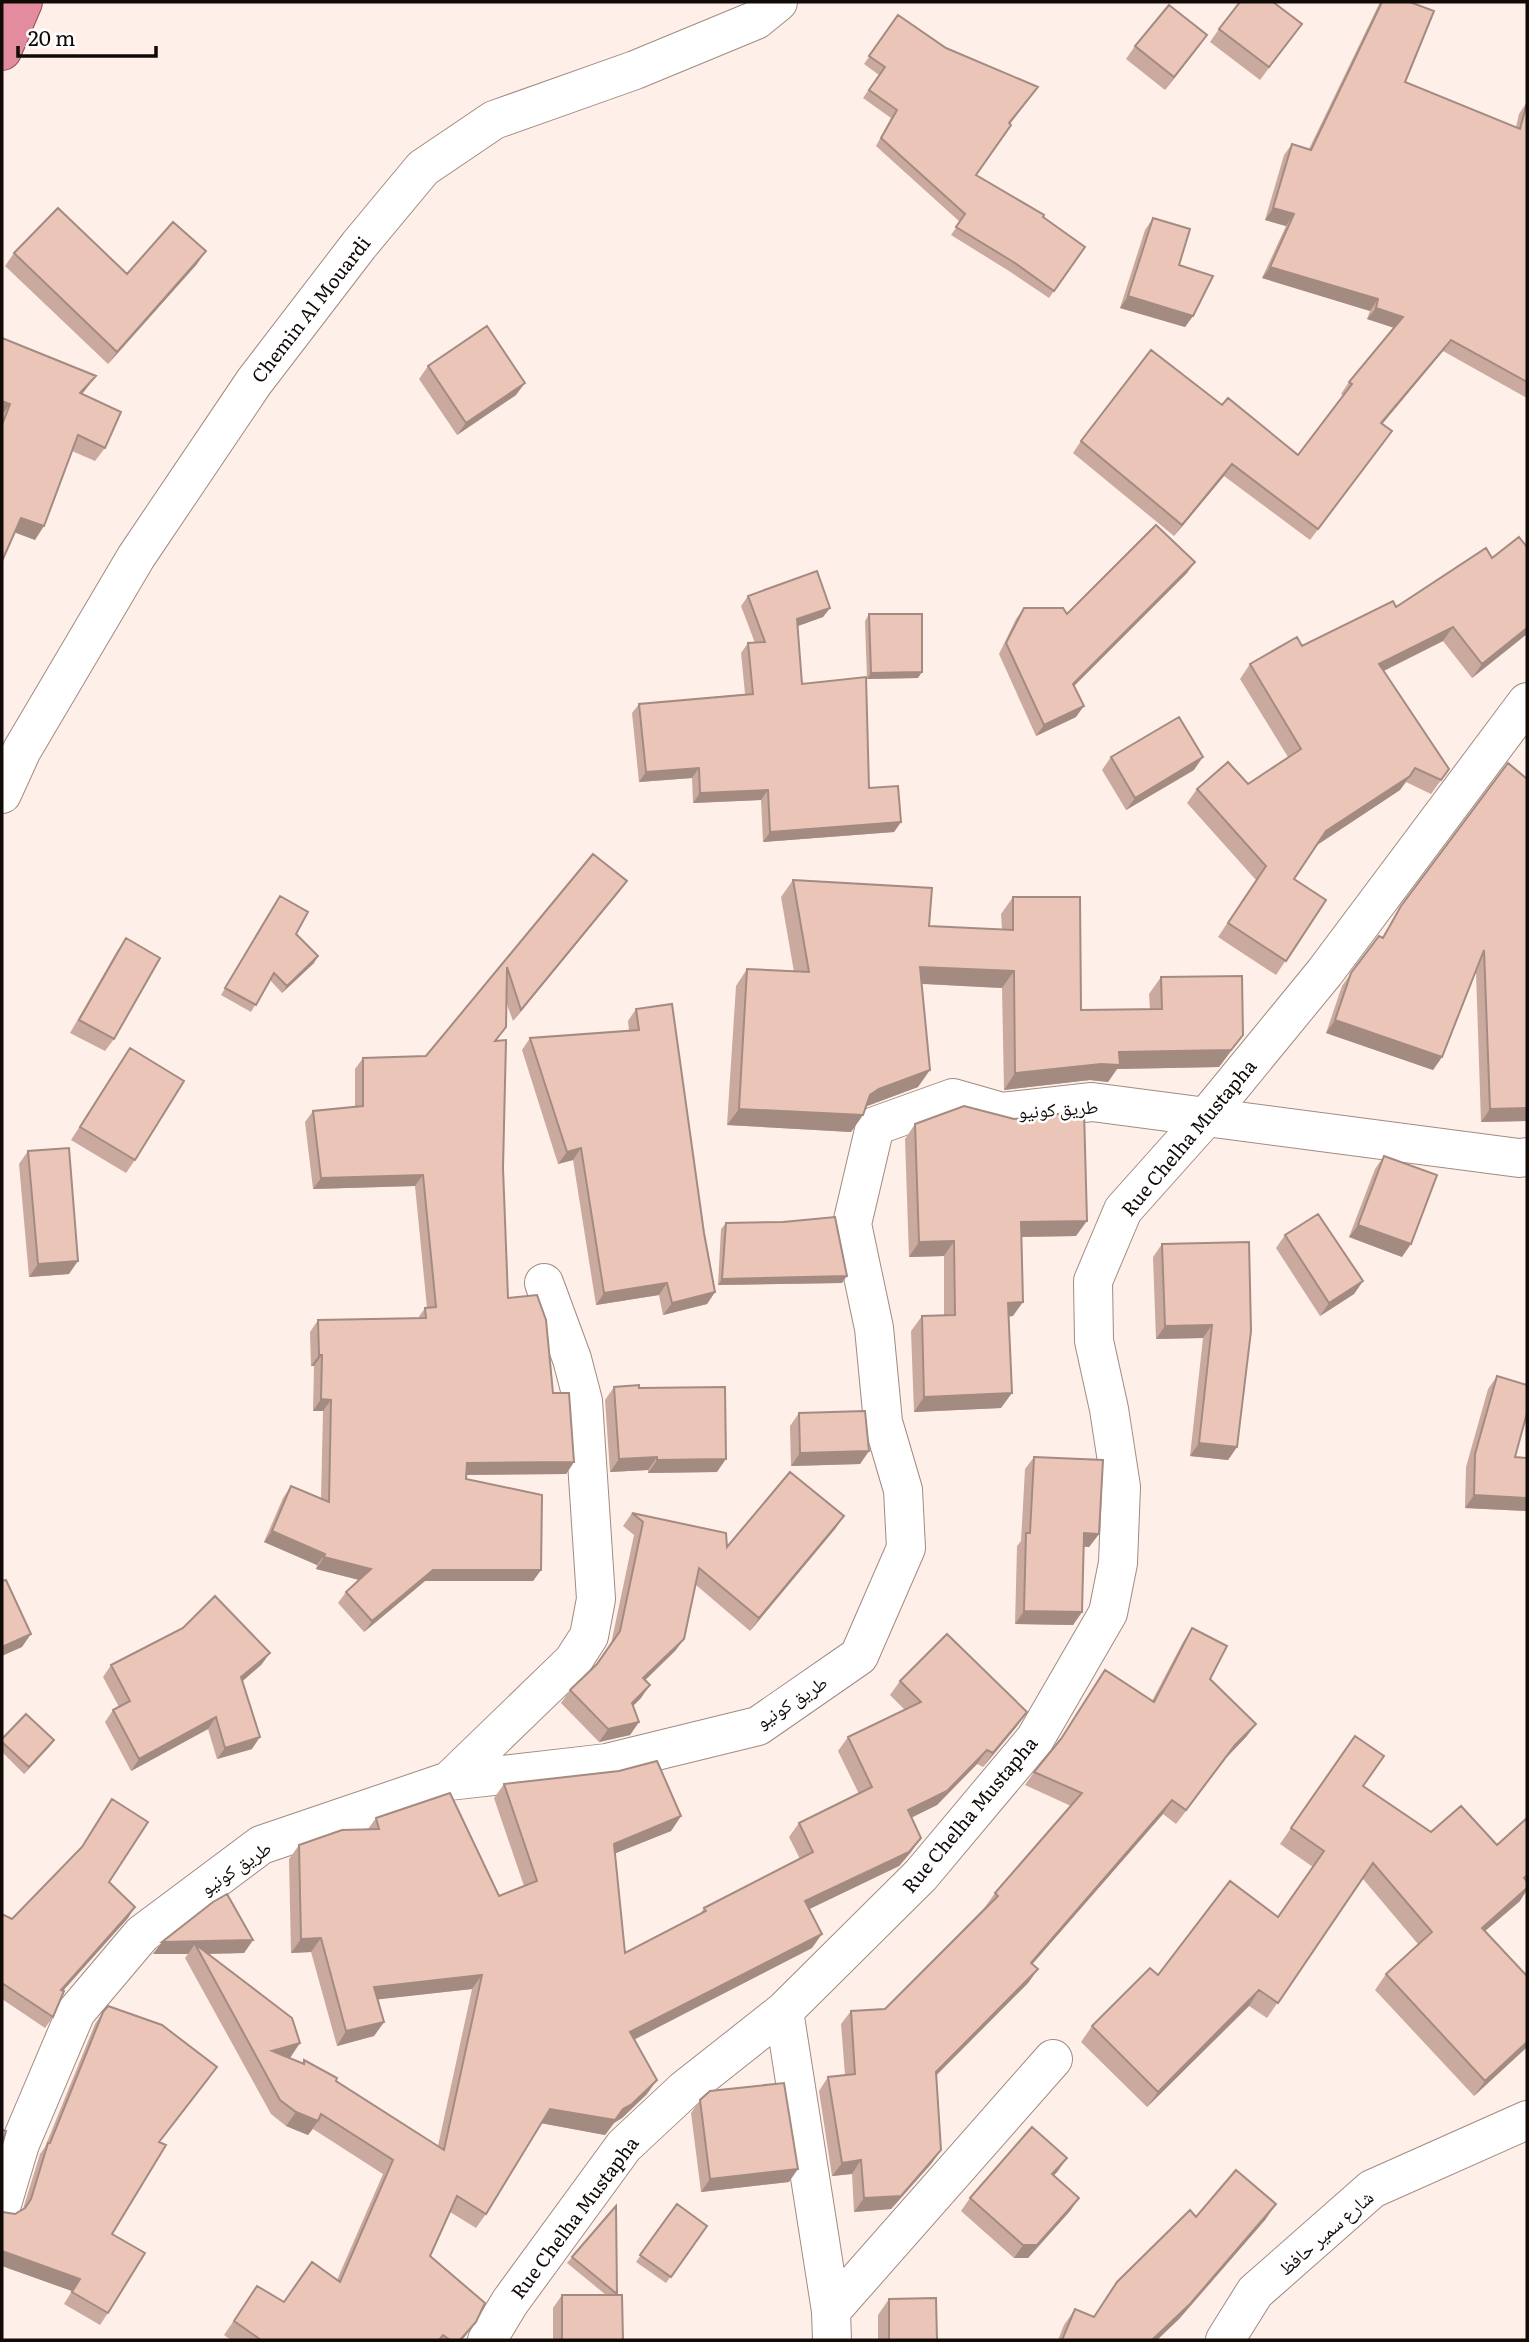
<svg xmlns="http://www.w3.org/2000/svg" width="1529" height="2342" viewBox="0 0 1529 2342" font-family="Literata,'Noto Naskh Arabic',serif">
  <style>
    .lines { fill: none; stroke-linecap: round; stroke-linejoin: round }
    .minor-casing { stroke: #a18b82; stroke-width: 40 }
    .tertiary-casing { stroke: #a18b82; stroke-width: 40 }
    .trunk-casing { stroke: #964c5a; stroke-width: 40 }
    .minor { stroke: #fff; stroke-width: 38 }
    .tertiary { stroke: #fff; stroke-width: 38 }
    .trunk { stroke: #e48c9f; stroke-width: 38 }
    .wall { fill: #caaa9e }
    .shaded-wall { fill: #a48b81 }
    .building { fill: #ebc6b8; stroke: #a48b81; stroke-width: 2 }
    .labels { text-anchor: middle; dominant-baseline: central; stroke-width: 5; stroke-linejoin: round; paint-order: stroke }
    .street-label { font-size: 19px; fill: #110a07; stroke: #fff }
  </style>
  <rect width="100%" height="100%" fill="#feefe9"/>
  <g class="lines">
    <defs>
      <path id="minor" d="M449,1781L573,1661L589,1636L596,1599L583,1401L572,1359L544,1283
        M784,2011L831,2311L832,2340
        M2,2204L20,2144L76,2012L142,1934L261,1845L449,1781L607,1763L758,1726L859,1656L906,1548L903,1490L883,1422L874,1328L852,1224L875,1126L953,1098L1002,1112L1092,1102L1519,1158L1527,1157
        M831,2311L1053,2059
        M487,2340L510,2302L624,2146L684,2090L784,2011L921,1875L1035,1739L1108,1613L1118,1563L1121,1487L1109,1409L1094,1341L1093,1281L1123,1210L1207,1116L1325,972L1527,702
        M1225,2340L1255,2292L1372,2189L1527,2120"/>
      <path id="tertiary" d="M2,794L22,750L136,557L254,382L359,245L423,168L494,120L635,70L756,20L778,2"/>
      <path id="trunk" d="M2,51L23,2"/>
    </defs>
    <use href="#minor" class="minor-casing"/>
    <use href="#tertiary" class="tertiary-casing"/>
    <use href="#trunk" class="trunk-casing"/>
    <use href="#minor" class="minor"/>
    <use href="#tertiary" class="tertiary"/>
    <use href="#trunk" class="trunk"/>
  </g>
  <path class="wall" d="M1380,2H1410L1405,82L1516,127L1519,114L1527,102V398L1443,351L1382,424L1392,431L1310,540L1224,476L1174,536L1073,453L1081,441L1222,405L1298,455L1343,395L1341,394L1349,382L1394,328L1367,319L1370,311L1262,278L1286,226L1265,220L1284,155L1292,144L1309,149Z
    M898,15L946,48L1038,87L1010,124L976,175L1043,217L1085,247L1049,298L1009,271L951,235L960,222L876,146L891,118L863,98L879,75L864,64Z
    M1302,24L1260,80L1210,42L1219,29Z
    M1207,35L1165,90L1126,59L1135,46Z
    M1153,218L1179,265L1193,316L1185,327L1120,308L1145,230Z
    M14,253L127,274L197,264L108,364L5,266Z
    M2,338L86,389L82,394L105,448L95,461L72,451L35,540L14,532L2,561Z
    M428,366L516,395L457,435L419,379Z
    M1187,573L1074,686L1076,717L1036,736L999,654L1016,619L1024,608L1067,614Z
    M748,596L830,608L823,617L797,626L802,684L869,788L901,822L894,832L763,842L761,800L693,803L692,778L639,782L632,713L639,704L745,694L741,653L748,643H755L741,606Z
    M1396,607L1527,634L1472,678L1443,641L1384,671L1449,769L1431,794L1406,782L1400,790L1317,845L1294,879L1326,900L1276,975L1218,937L1256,880L1187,803L1197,789L1248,784L1288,757L1240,679L1250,664L1302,646Z
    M869,614L918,678L867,679L865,621Z
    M1111,757L1194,770L1126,810L1102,770Z
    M1527,779V1121L1481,1122L1476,972L1442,1057L1433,1070L1326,1033L1342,986L1351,973L1382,938L1401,906Z
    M593,854L619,892L513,1021L506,1002L496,1041L503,1168L508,1298L553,1393L574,1462L566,1474L466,1475V1479L541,1570L533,1581H425L364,1632L338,1603L346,1592L360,1580L316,1569L317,1565L264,1542L283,1498L291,1486L321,1499L323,1411H313L314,1366H311L310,1332L318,1320L418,1318L425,1308H427L415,1186L313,1189L305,1122L313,1111L355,1107V1069L363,1058L426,1056Z
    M793,880L929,926L1002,930L1001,914L1013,897L1081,1010L1150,1009L1149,994L1161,977L1243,1035L1219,1067L1117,1069L1108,1082L1090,1080L1004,1090L1002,988L922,984L918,1087L867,1106L863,1115L851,1132L727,1125L736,986L747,969L794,972L781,897Z
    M280,896L296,934L314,963L282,993L270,980L251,1012L221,995Z
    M126,938L114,1039L105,1051L70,1033L117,951Z
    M636,1009L704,1233L715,1292L707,1304L663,1315L659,1295L596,1305L573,1160L558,1164L522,1050L530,1038L629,1031L628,1021Z
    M130,1048L135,1160L126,1173L71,1140Z
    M915,1124L1076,1236L1021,1237L1013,1316L1008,1317L1001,1408L914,1412L911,1331L922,1316L944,1315V1256L909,1257L905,1139Z
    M28,1151L69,1274L29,1277L19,1164Z
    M1384,1156L1402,1257L1349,1237L1375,1169Z
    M726,1223L842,1283L718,1285L721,1229Z
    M1285,1235L1363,1281L1354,1294L1320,1316L1276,1248Z
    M1249,1242L1237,1447L1228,1460L1190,1456L1203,1338L1156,1339L1153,1257L1162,1244Z
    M1497,1376L1515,1457L1526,1511L1465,1508L1466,1467L1488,1389Z
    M614,1387L639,1388L717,1472L648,1473V1470L610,1472L605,1400Z
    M799,1413L869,1451L860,1464L791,1466L790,1426Z
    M1034,1457L1099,1534L1089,1547L1083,1546L1082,1612L1073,1625L1015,1624L1017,1546L1021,1541L1025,1469Z
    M632,1513L727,1547L844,1516L835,1529L750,1631L696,1585L684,1639L675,1651L645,1680L641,1698L633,1706L639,1722L630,1735L599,1742L561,1703L570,1690L597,1664L611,1644L634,1535L623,1526Z
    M1192,1628L1210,1679L1256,1724L1246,1737L1226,1758L1176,1824L1163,1814L1032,1964L1038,1969L1028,1983L936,2076L941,2150L931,2164L891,2209L854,2212L852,2174L832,2176L819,2091L828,2077L845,2075L841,2024L851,2011L885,2009L985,1907L995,1893L1071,1806L1025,1785L1034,1772L1058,1744L1105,1670L1152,1701L1183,1642Z
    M262,1664L243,1681L252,1749L217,1759L208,1729L131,1771L105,1722L113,1710L119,1707L103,1677L111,1665Z
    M900,1681L1027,1712L1017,1726L983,1767L977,1764L937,1805L911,1818V1852L899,1866L809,1909L812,1948L634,2039L647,2094L622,2118L614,2123L605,2135L541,2123L486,2214L476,2228L450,2212L430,2256L476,2322L462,2340H231L224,2335L257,2286L284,2302L337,2280L383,2174L313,2129L308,2135L286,2126L271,2114L185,1958L188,1954H153L162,1942L253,1940L244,1953L208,1954L290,2058L302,2063L304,2060L438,2146L472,1989L378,1999L384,2022L374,2036L337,2046L311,1952L291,1953L289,1859L299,1845L368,1829L376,1818L499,1896L524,1886L494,1798L504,1784L681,1816L671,1831L615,1853L625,1953L700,1914L704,1908L800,1859L789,1837L799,1823L859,1794L838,1751L848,1737L905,1710L890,1695Z
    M1355,1736L1363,1786L1520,1901L1485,1931L1527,2047L1474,2096L1375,1990L1386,1974L1418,1944L1363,1879L1267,2018L1249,2006L1147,2107L1081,2042L1092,2026L1158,1975L1278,1917L1313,1867L1280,1844Z
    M2,1739L54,1740L24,1774L2,1752Z
    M109,1882L128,1918L63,1990L53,2017L45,2028L2,1999V1914L12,1919Z
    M103,2012L209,2079L160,2142L112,2234L108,2313L100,2325L64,2304L72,2291L2,2266V2212L15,2214L23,2209L40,2154L45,2147L95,2024Z
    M700,2100L789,2182L701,2192L691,2113Z
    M1058,2171L1054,2175L1079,2198L1070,2211L1028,2258H1014L961,2211L970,2198Z
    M677,2204L707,2226L666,2283L636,2262Z
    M1276,2204L1265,2220L1179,2319L1157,2340H1058L1064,2325L1075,2309L1093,2317L1196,2217Z
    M616,2206L617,2295L623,2340H553V2308L562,2295H606L567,2263Z
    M889,2299L937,2340H878V2315Z"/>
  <path class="shaded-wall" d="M1207,35L1198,48L1165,90L1174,77Z
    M1273,208L1294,214L1286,226L1265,220Z
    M206,251L197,264L108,364L117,352Z
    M1270,267L1378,299L1370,311L1262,278Z
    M1128,296L1193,316L1185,327L1120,308Z
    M1376,308L1403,317L1395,328L1367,319Z
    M1451,340L1443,351L1373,435L1381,423Z
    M96,376L86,389L71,407L80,393Z
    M525,383L516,395L457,435L466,423Z
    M2,401L10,404L2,415Z
    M1232,464L1224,476L1174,536L1182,525Z
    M21,518L44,526L35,540L11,531Z
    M1195,562L1187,573L1065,695L1073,684Z
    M830,608L823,617L790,629L797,619Z
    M1453,627L1443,641L1369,678L1379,664Z
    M1527,628V634L1472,678L1482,664Z
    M922,672L918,678L867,679L871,673Z
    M1084,706L1076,717L1036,736L1044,725Z
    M1203,757L1194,770L1126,810L1135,798Z
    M699,768L692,778L639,782L646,772Z
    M1410,776L1400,790L1317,845L1326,831Z
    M768,790L761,800L693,803L700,793Z
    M901,822L894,832L763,842L770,832Z
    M627,881L619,892L513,1021L521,1010Z
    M318,956L314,963L282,993L287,986Z
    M920,967L1014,971L1002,988L908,983Z
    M1335,1020L1442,1057L1433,1070L1326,1033Z
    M1243,1035L1219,1067L1117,1069L1108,1082L1090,1080L1004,1090L1015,1073L1119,1052Z
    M930,1070L918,1087L867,1106L858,1112L870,1095L879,1089Z
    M1527,1108V1121L1481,1122L1490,1109Z
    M739,1109L863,1115L851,1132L727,1125Z
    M581,1148L573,1160L558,1164L567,1152Z
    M423,1175L415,1186L313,1189L321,1178Z
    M1087,1221L1076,1236L1011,1237L1021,1222Z
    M1358,1225L1411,1244L1402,1257L1349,1237Z
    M954,1241L944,1256L909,1257L919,1242Z
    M78,1261L69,1274L29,1277L38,1264Z
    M847,1276L842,1283L718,1285L722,1279Z
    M1363,1281L1354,1294L1320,1316L1329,1303Z
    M667,1283L659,1295L596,1305L604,1293Z
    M715,1292L707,1304L663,1315L672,1303Z
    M1023,1302L1013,1316L998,1317L1008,1303Z
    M1212,1325L1203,1338L1156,1339L1165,1326Z
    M319,1355H322L314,1366H311Z
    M1012,1393L1001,1408L914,1412L924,1397Z
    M321,1399L331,1400L323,1411H313Z
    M1199,1443L1237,1447L1228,1460L1190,1456Z
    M869,1451L860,1464L791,1466L800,1453Z
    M657,1457L648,1470L610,1472L619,1459Z
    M726,1459L717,1472L648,1473L657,1460Z
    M574,1462L566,1474L459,1475L467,1463Z
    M1474,1495L1527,1498V1509L1526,1511L1465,1508Z
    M844,1516L835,1529L750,1631L759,1618Z
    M272,1531L325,1554L317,1565L264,1542Z
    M1084,1533L1099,1534L1089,1547L1075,1546Z
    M324,1557L371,1569L363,1581L316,1569Z
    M433,1570H541L533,1581H425L364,1632L372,1621Z
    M1024,1611L1082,1612L1073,1625L1015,1624Z
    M31,1634L22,1647L2,1656V1647Z
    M684,1639L675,1651L634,1691L643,1678Z
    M270,1653L262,1664L233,1689L241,1677Z
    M650,1685L641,1698L623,1716L632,1703Z
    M1027,1712L1017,1726L983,1767L993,1753Z
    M216,1717L208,1729L131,1771L139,1759Z
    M639,1722L630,1735L599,1742L608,1729Z
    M1256,1724L1246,1737L1226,1758L1176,1824L1235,1745Z
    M260,1737L252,1749L217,1759L225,1748Z
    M54,1740L50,1746L24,1774L29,1767Z
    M987,1750L977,1764L937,1805L898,1824L908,1810Z
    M1172,1800L1163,1814L1022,1976L1031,1963Z
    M681,1816L671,1831L604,1858L614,1844Z
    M921,1838L911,1852L899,1866L795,1916L805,1901Z
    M1527,1888V1890L1520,1901L1471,1943L1482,1928Z
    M135,1907L128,1918L54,2001L61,1990Z
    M822,1934L812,1948L620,2047L630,2032Z
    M321,1938L311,1952L291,1953L301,1939Z
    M253,1940L244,1953L200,1954L195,1944L188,1954H153L162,1942Z
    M1038,1969L1028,1983L926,2085L936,2072Z
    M482,1975L472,1989L364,2001L374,1987Z
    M1259,1990L1249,2006L1147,2107L1158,2092Z
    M384,2022L374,2036L337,2046L346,2031Z
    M1527,2042V2047L1474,2096L1485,2081Z
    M300,2043L290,2058L272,2051Z
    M657,2080L647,2094L622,2118L614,2123L605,2135L540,2123L550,2109H623Z
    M296,2112L318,2121L308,2135L286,2126Z
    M941,2150L931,2164L891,2209L854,2212L864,2198Z
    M1067,2158L1058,2171L1043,2187L1052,2174Z
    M861,2160L852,2174L832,2176L842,2163Z
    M798,2169L789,2182L701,2192L710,2179Z
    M1079,2198L1070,2211L1028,2258H1014L1023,2245Z
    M1276,2204L1265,2220L1179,2319L1157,2340H1152Z
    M2,2251L80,2279L72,2291L2,2266Z
    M476,2322L462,2340H460Z"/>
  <path class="building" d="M1240,2H1273L1302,24L1269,67L1219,29Z
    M1382,2H1410L1434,11L1405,82L1520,129L1527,103V382L1451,340L1381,423L1392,431L1318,529L1232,464L1182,525L1081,441L1151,350L1222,405L1228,398L1298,455L1352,384L1349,382L1403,317L1376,308L1378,299L1270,267L1294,214L1273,208L1292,144L1311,150Z
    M1169,5L1207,35L1174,77L1135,46Z
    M898,15L946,48L1038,87L1009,123L1011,125L976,175L1044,215L1043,217L1085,247L1054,291L1015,263L956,227L965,214L881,138L897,110L869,90L885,67L869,56Z
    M58,208L127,274L173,222L206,251L117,352L14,253Z
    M1153,218L1190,229L1179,265L1213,276L1193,316L1128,296Z
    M487,326L525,383L466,423L428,366Z
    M2,338L96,376L80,393L121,412L105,448L78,435L44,526L21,518L2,561V425L10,404L2,401Z
    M1156,525L1195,562L1073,684L1084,706L1044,725L1006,643L1024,608H1063L1067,614Z
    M1519,537L1527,547V628L1482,664L1453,627L1379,664L1449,769L1441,780L1415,768L1410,776L1326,831L1294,879L1326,900L1286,961L1228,923L1266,866L1197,789L1228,762L1248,784L1301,749L1250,664L1297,637L1302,646L1393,601L1396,607L1486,548L1492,558Z
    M817,571L830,608L797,619L802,684L866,677L869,788L898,786L901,822L770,832L768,790L700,793L699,768L646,772L639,704L753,694L748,643L765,642L748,596Z
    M869,614H922V672L871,673Z
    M1179,717L1203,757L1135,798L1111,757Z
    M1508,763L1527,779V1108L1490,1109L1484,950L1442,1057L1335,1020L1351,973L1379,936L1383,938L1401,906Z
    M593,854L627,881L521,1010L507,967L506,1027L495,1041L506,1040L503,1168L508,1298L537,1295L546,1320L553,1393H569L574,1462L467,1463L466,1479L542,1495L541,1570H433L372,1621L346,1592L371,1569L324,1557L325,1554L272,1531L291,1486L329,1502L331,1400L321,1399L322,1355H319L318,1320L426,1318L425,1308L436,1307L423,1175L321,1178L313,1111L363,1106V1058L426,1056Z
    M793,880L932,888L929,926L1013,930V897H1080L1081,1010L1162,1009L1161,977L1242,976L1243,1035L1231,1050L1119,1052L1120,1065L1101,1064L1015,1073L1014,971L920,967L930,1070L879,1089L870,1095L863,1115L739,1109L747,969L809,972Z
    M280,896L308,912L296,934L318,956L287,986L274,973L256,1005L225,988Z
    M126,938L160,958L114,1039L79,1020Z
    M672,1004L704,1233L715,1292L672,1303L667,1283L604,1293L581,1148L567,1152L530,1038L639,1030L636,1009Z
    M130,1048L184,1081L135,1160L80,1127Z
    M964,1106L1014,1119L1084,1111L1087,1221L1021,1222L1023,1302L1008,1303L1012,1393L924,1397L922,1316L955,1315L954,1241L919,1242L915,1124Z
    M69,1148L78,1261L38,1264L28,1151Z
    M1384,1156L1437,1175L1411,1244L1358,1225Z
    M1318,1214L1363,1281L1329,1303L1285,1235Z
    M835,1217L847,1276L722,1279L726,1223L783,1222Z
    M1249,1242L1251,1331L1237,1447L1199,1443L1212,1325L1165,1326L1162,1244Z
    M1497,1376L1527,1385V1413L1515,1457L1527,1458V1498L1474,1495L1475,1454Z
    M639,1385V1388L725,1387L726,1459L657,1460V1457L619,1459L614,1387Z
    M865,1411L869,1451L800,1453L799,1413Z
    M1034,1457L1103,1460L1099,1534L1084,1533L1082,1612L1024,1611L1026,1533H1030Z
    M790,1472L844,1516L759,1618L699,1568L684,1639L643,1678L650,1685L632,1703L639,1722L608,1729L570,1690L597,1664L620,1631L643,1522L632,1513L726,1533L727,1547Z
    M6,1580L31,1634L2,1647V1581Z
    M215,1596L270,1653L241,1677L260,1737L225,1748L216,1717L139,1759L113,1710L130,1701L111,1665L183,1628Z
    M1192,1628L1227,1646L1210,1679L1256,1724L1235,1745L1186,1810L1172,1800L1031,1963L1038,1969L936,2072L941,2150L901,2196L864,2198L861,2160L842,2163L828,2077L855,2074L851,2011L885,2009L998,1896L995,1893L1082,1793L1034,1772L1061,1739L1105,1670L1154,1702Z
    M947,1634L1027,1712L993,1753L987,1750L947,1791L908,1810L921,1838L909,1852L805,1901L822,1934L630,2032L657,2080L632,2104L623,2109L615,2120L550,2109L486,2214L457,2196L430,2256L485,2303L476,2322L460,2340H450L443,2335L439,2340H261L234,2321L257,2286L284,2302L312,2262L340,2282L393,2160L321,2114L318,2121L296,2112L280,2100L195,1944L292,2018L300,2043L272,2051L304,2064V2060L337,2078L336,2081L444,2150L482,1975L374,1987L384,2022L346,2031L321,1938L301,1939L299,1845L342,1830L379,1829L376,1818L450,1793L499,1896L537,1881L504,1784L619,1771L657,1761L681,1816L614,1844L625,1953L706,1911L704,1908L813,1852L799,1823L872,1787L848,1737L921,1702L900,1681Z
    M26,1714L54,1740L29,1767L2,1742V1739Z
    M1355,1736L1384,1756L1363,1786L1431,1832L1461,1806L1497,1845L1527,1818V1875L1524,1878L1527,1881V1888L1482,1928L1527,1976V2042L1485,2081L1386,1974L1432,1932L1373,1863L1278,2003L1259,1990L1158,2092L1092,2026L1150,1968L1158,1975L1230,1881L1278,1917L1324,1851L1291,1828Z
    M112,1799L148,1822L109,1882L135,1907L61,1990L64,1991L53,2017L2,1983V1914L12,1919L82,1847Z
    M227,1894L253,1940L162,1942L213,1902Z
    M108,2006L162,2025L217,2067L159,2142L166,2145L112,2234L145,2253L108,2313L72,2292L80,2279L2,2251V2212L15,2214L25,2208L31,2199L48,2143H50L103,2012Z
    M784,2083L798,2169L710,2179L700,2100L710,2091Z
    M1032,2127L1067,2158L1052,2174L1079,2198L1037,2245H1023L970,2198Z
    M2,2130L6,2131L2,2145Z
    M1236,2170L1276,2204L1190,2304L1152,2340H1062L1075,2309L1094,2317L1117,2282L1190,2210L1196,2217Z
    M677,2204L707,2226L671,2277L640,2255Z
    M616,2206L617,2294L572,2257Z
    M562,2295H622L623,2340H562Z
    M936,2298L937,2340H889V2299Z"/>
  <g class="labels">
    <g class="street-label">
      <text transform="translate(310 309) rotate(-52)">Chemin Al Mouardi</text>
      <text transform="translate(1058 1108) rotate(-4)">طريق كونيو</text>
      <text transform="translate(1188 1137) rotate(-50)">Rue Chelha Mustapha</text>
      <text transform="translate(791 1701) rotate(-33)">طريق كونيو</text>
      <text transform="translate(969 1814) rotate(-50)">Rue Chelha Mustapha</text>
      <text transform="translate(235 1867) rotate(-34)">طريق كونيو</text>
      <text transform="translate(574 2217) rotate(-53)">Rue Chelha Mustapha</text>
      <text transform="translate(1325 2232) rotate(-41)">شارع سمير حافظ</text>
    </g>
  </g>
  <rect width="1529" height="2342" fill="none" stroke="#110a07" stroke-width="7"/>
  <path d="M18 46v10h138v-10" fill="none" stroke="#110a07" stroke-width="3.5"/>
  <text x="28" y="46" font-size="21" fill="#110a07" stroke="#ffffff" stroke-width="5" paint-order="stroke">20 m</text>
</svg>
